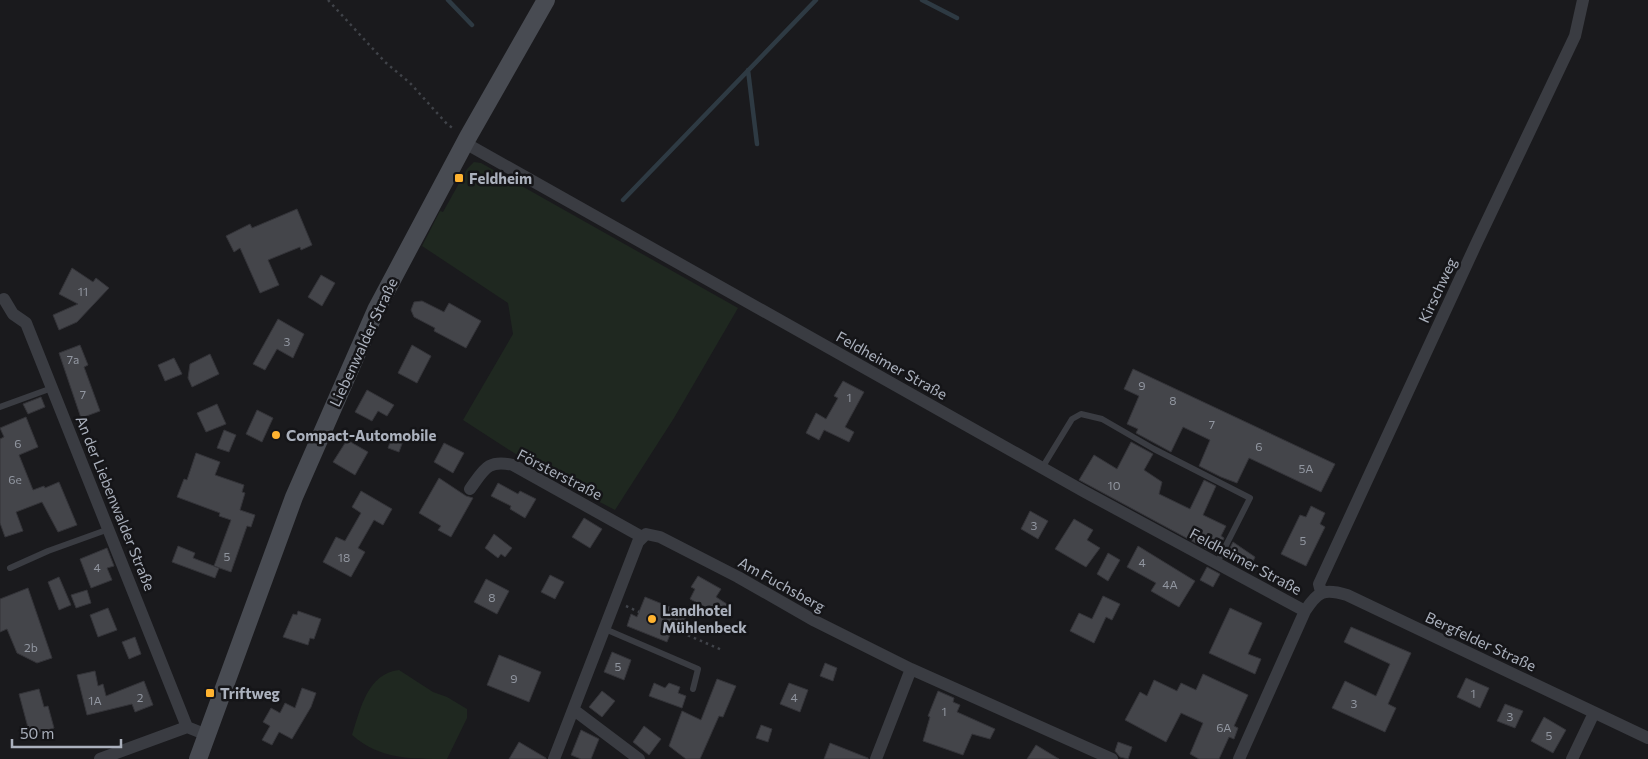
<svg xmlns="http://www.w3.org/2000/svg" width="1648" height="759" viewBox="0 0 1648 759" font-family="Commissioner,sans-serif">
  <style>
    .green { fill: #1f2820 }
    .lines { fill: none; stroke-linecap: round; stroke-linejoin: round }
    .stream { stroke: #2e3a43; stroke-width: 4.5 }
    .building { fill: #44454a; stroke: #343439 }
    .path { stroke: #404349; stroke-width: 2.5; stroke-dasharray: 2.5 4; stroke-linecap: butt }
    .service { stroke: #3a3c42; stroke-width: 6 }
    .minor { stroke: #3a3c42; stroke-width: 12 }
    .secondary { stroke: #484b52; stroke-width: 18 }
    .poi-dot { fill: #ffb330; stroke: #151518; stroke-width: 2 }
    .labels { text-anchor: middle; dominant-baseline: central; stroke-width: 5; stroke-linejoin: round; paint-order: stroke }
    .number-label { font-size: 12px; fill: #9196a0 }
    .poi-label { font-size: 15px; font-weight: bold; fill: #abb1bd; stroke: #151518; text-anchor: start }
    .street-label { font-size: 15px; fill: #abb1bd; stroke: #151518 }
  </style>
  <rect width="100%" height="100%" fill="#1a1a1d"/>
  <path class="green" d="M474,162L481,163L738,308L674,418L615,510L548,475L463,420L513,334L508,303L422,246L440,211L443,212L467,169Z
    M399,670L433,692L447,697L467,709V718L447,759C409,759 380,759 352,735C361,708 367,674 399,670Z"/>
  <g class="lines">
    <path class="stream" d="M448,0L472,25
      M922,0L957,18
      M748,70L757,144
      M623,200L816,0"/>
  </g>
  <path class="building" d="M297,209L312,245L301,250L300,247L268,260L279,285L260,293L240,248L234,252L226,236L250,224L252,228Z
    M72,268L93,282L96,278L109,288L77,322L59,330L53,315L78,304L59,294Z
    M321,275L335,283L322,306L308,297Z
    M422,301L444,312L449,303L481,321L466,348L434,331L435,328L414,317L411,310L414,302Z
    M278,319L304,334L293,358L277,349L265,370L253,364Z
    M80,345L88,365L84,367L100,411L81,418L59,353Z
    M412,345L431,356L417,383L398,373Z
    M210,354L219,374L192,387L188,378L190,364Z
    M174,358L182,374L165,381L158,365Z
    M1133,369L1335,464L1321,492L1249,458L1237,483L1221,477L1199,466L1210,440L1183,427L1171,452L1136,433L1138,429L1127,424L1139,396L1124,389Z
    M843,381L864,392L845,427L854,432L849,442L824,430L819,440L806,433L816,413L826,419L838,398L834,396Z
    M367,390L394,405L387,416L378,411L372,421L355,412Z
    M41,397L45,407L28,414L23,404Z
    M217,404L226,424L206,432L197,413Z
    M257,410L273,418L262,442L246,434Z
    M26,417L38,447L19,455L33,490L44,486L45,488L59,482L77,525L58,532L42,502L16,512L23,531L5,537L0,523V439L4,437L0,428Z
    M224,430L236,435L229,452L217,448Z
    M392,437L403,441L399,452L388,448Z
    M347,440L368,452L355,475L333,462Z
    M1131,442L1153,454L1144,470L1162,482L1159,494L1190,509L1204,480L1216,486L1203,515L1226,526L1221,536L1224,538L1216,554L1079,480L1094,455L1117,469Z
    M444,443L464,453L453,473L434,462Z
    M196,453L220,462L215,475L244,485L242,492L245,493L240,510L255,515L251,527L247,526L231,572L214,566L231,520L219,516L220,513L177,497L184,479L187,480Z
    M439,478L466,496L473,498L451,537L438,530L441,526L419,513Z
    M498,483L518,494L520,491L536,499L525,518L510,509L511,506L491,496Z
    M361,491L392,509L383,525L374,520L358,548L365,552L351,577L323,562L336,537L345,541L361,513L352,507Z
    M1311,506L1325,513L1320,524L1325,527L1306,566L1281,554L1300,515L1306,517Z
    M1030,511L1048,521L1038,539L1021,529Z
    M584,518L602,529L590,548L572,537Z
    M1074,519L1093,530L1087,540L1100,548L1086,567L1055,549Z
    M494,534L512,548L505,557L501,554L498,558L485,548Z
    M1233,542L1255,557L1249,570L1225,558Z
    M178,546L195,553L193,558L219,568L215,578L172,562Z
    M1138,546L1195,581L1179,607L1151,591L1156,583L1127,567Z
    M107,548L114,566L107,568L112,580L91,588L80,559Z
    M1108,553L1120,560L1108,581L1097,574Z
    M1207,567L1220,574L1213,587L1200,580Z
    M550,575L564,582L555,599L541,592Z
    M698,576L721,589L716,597L730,606L724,617L690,599L695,589L691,587Z
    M59,577L71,605L59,610L48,582Z
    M486,579L509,591L497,614L474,602Z
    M28,588L52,658L37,663L17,653L7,629L0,632V599Z
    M87,590L91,603L76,608L71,595Z
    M1103,596L1120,604L1112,620L1106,617L1094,643L1070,631L1079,613L1092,619Z
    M645,597L687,614L682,627L674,624L667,642L627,626L631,614L637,617Z
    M108,608L117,630L98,637L90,615Z
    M1230,608L1262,623L1248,654L1261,659L1255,674L1209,653Z
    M298,611L321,619L314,639L310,638L308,645L283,637L293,614L297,615Z
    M1351,627L1411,653L1388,704L1396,708L1385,732L1332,708L1345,681L1376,696L1390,664L1344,642Z
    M135,637L141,654L129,659L122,642Z
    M612,652L631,660L624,680L604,672Z
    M499,655L541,672L529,702L487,685Z
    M825,663L837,668L833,681L820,676Z
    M95,671L98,686L103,684L106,696L144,681L153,705L135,712L132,704L87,715L77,675Z
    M1203,674L1248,695L1234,726L1238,728L1234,739L1229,737L1219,759H1199L1190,754L1203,723L1181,713L1166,742L1125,720L1140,692L1147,696L1154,680L1177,691L1181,683L1196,690Z
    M1466,678L1489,688L1480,708L1457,697Z
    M717,679L736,686L723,717L719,716L700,759H686L669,746L682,711L701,720Z
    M654,683L665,688L669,683L680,687L678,693L686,696L682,708L649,696Z
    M789,683L808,690L800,712L780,704Z
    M302,688L316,693L311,707L292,739L279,732L272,745L262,740L270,726L263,722L271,708L280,713L285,703L295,708Z
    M39,689L44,707L48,706L54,728L30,735L19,694Z
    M602,691L615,701L602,717L589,707Z
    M938,691L954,698L953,702L960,705L957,712L995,729L990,739L972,734L963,755L923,741L930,717L928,716Z
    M1505,704L1523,711L1515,728L1497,721Z
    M1544,717L1566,730L1553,753L1531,741Z
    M761,725L772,729L768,742L756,738Z
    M644,726L661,739L649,755L633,742Z
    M581,730L599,739L591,759H581L571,755Z
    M519,742L546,758V759H509Z
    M1118,742L1132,747L1128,759L1120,757L1115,751Z
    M830,743L868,758V759H824Z
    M1036,745L1059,759H1027Z"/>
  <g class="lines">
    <path class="path" d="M328,0L385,62L410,83L447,124L454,129
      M626,606L639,612
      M664,625L722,650"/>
    <path class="service" d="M0,407L52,388
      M1042,468L1072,419L1081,414L1102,419L1154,449L1250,498L1217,563
      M10,568L48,551L109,529
      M605,629L698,669L693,689"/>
    <path class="minor" d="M465,143L1085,492L1305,611
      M4,299L13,314L26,323L187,727
      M470,489C484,470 487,459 513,465L642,537
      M1321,592L1319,584L1477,242L1575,36L1583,0
      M574,710L639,759
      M100,759L187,727L207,735
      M554,759L638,542L646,534L660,537L738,577L815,621L911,669L1112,759
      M876,759L911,669
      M1239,759L1305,611C1318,591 1324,588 1347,595L1648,738
      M1572,759L1594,713"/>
    <path class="secondary" d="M198,759L294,497L376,310L468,137L546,0"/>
  </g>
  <g class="poi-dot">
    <rect x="454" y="173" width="10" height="10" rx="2.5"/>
    <circle cx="276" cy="435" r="5"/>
    <circle cx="652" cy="619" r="5"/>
    <rect x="205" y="688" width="10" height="10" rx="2.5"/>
  </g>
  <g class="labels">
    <g class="number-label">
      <text x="83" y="291">11</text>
      <text x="287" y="341">3</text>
      <text x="73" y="359">7a</text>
      <text x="1142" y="385">9</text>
      <text x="83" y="394">7</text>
      <text x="849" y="397">1</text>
      <text x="1173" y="400">8</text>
      <text x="1212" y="424">7</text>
      <text x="18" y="443">6</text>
      <text x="1259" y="446">6</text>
      <text x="1306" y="468">5A</text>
      <text x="15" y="479">6e</text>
      <text x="1114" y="485">10</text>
      <text x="1034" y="525">3</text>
      <text x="1303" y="540">5</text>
      <text x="227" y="556">5</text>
      <text x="344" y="557">18</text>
      <text x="1142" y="562">4</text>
      <text x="97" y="567">4</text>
      <text x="1170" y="584">4A</text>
      <text x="492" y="597">8</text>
      <text x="31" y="647">2b</text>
      <text x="618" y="666">5</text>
      <text x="514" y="678">9</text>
      <text x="1473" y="693">1</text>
      <text x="140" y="697">2</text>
      <text x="794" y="697">4</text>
      <text x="95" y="700">1A</text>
      <text x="1354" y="703">3</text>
      <text x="944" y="711">1</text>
      <text x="1510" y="716">3</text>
      <text x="1224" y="727">6A</text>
      <text x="1549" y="735">5</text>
    </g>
    <g class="poi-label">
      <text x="469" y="178">Feldheim</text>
      <text x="286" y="435">Compact-Automobile</text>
      <text x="662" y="610">Landhotel<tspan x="662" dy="17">Mühlenbeck</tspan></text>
      <text x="220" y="693">Triftweg</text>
    </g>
    <g class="street-label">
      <text transform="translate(1437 290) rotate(-65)">Kirschweg</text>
      <text transform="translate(363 342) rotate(-65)">Liebenwalder Straße</text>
      <text transform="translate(892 365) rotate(29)">Feldheimer Straße</text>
      <text transform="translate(560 474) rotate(27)">Försterstraße</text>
      <text transform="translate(116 503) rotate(68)">An der Liebenwalder Straße</text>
      <text transform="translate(1246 561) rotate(28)">Feldheimer Straße</text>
      <text transform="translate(782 584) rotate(29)">Am Fuchsberg</text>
      <text transform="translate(1481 641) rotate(25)">Bergfelder Straße</text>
    </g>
  </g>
  <path d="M12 739v8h109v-8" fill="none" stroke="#abb1bd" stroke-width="2.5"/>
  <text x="20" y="739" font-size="15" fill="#abb1bd" stroke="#151518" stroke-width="4" paint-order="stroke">50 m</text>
</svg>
